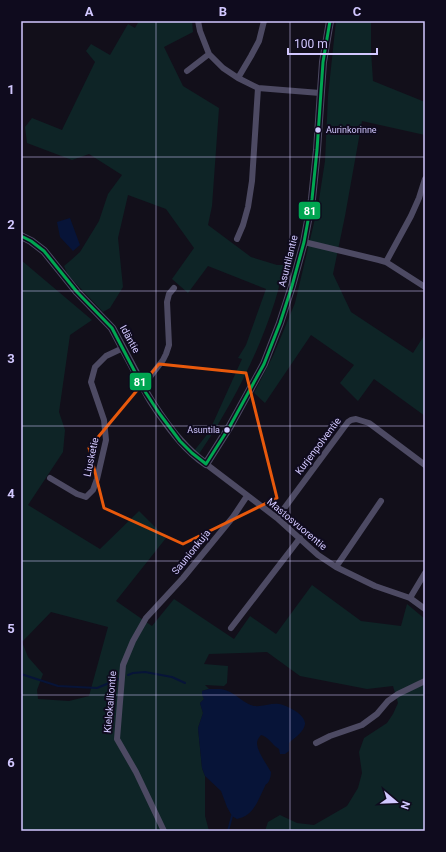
<svg xmlns="http://www.w3.org/2000/svg" width="446" height="852" viewBox="0 0 446 852" font-family="Roboto,sans-serif">
  <style>
    .green { fill: #0e2426; fill-rule: evenodd }
    .water { fill: #071438 }
    .lines { fill: none; stroke-linecap: round; stroke-linejoin: round }
    .stream { stroke: #071438; stroke-width: 2 }
    .minor { stroke: #4d4a63; stroke-width: 6 }
    .tertiary { stroke: #4d4a63; stroke-width: 8 }
    .bus-1-casing { stroke: #0f0b1e; stroke-width: 6 }
    .bus-1 { stroke: #00a651; stroke-width: 3 }
    .marked { fill: none; stroke: #e8590c; stroke-width: 3; stroke-linejoin: round }
    .grid { fill: none; stroke: #d2c8ff; stroke-width: 1; stroke-opacity: 0.55 }
    .bus-dot { fill: #d2c8ff; stroke: #0f0b1e; stroke-width: 1.5 }
    .labels { text-anchor: middle; dominant-baseline: central; stroke-width: 4; stroke-linejoin: round; paint-order: stroke }
    .bus-label { font-size: 9px; fill: #d2c8ff; stroke: #0f0b1e; text-anchor: start }
    .street-label { font-size: 10px; fill: #d2c8ff; stroke: #0f0b1e }
    .line-badge { stroke: #0f0b1e; stroke-width: 1.5 }
    .badge-label { font-size: 11px; text-anchor: middle; font-weight: bold; fill: #fff }
    .neatline { fill: none; stroke: #d2c8ff; stroke-width: 1.5 }
    .grid-label { font-size: 13px; text-anchor: middle; font-weight: bold; fill: #d2c8ff }
  </style>
  <rect width="100%" height="100%" fill="#120f1a"/>
  <path class="green" d="M139,21H192L193,32L164,47L183,86L219,108L212,206L208,225L251,257L277,265H284C281,277 279,289 275,301C258,355 231,407 199,454L194,451L209,432L242,359L238,358L246,345L266,289L208,266L188,293L172,279L194,248L166,209L128,195L118,238L123,287L110,308L103,312L68,275L64,266L70,261L80,252L99,221L108,194L122,175L89,154L72,160L27,143L25,127L32,118L62,130L95,62L86,51L91,44L110,55L128,24L135,28Z
    M336,21H371V51L373,81L425,102V135L362,121L345,216L333,274L351,312L413,353L425,334V416L374,379L358,401L340,383L354,365L311,335L265,403L254,393L273,356L295,303L318,206L325,161L328,96Z
    M21,260L92,320L70,335L59,412L65,430L63,452L28,505L100,549L139,511L166,538L116,601L152,626L174,599L234,639L250,616L276,634L312,585L361,621L401,626L407,604L425,619V704L424,721L425,722V831H265L268,822L280,815L297,823L314,825L347,806L358,788L362,773L359,752L364,738L387,723L393,714L398,703L393,686L367,689L300,676L267,652L209,654L204,664L228,666L227,683L224,686L205,685L209,689L202,691L204,699L200,703L203,713L198,728L202,768L205,776V816L209,831H21ZM51,612L108,627L89,696L69,701L38,699L37,690L43,674L28,657L22,642Z"/>
  <path class="water" d="M70,218L80,245L73,251L60,237L57,222Z
    M209,689C216,689 223,688 230,692C238,696 245,704 254,706C262,707 271,703 279,704C287,705 306,715 305,724C304,732 294,738 289,743V751L285,754H280L279,749C272,745 269,737 261,735C259,737 257,740 257,743C257,751 267,765 271,772C271,775 270,779 269,781C266,786 267,782 265,786C258,800 254,816 237,819L232,816L227,807L221,791L205,776L202,768L198,728L203,713L200,703L204,699L202,695V691Z"/>
  <g class="lines">
    <path class="stream" d="M21,674L58,686L97,688L119,679
      M128,675L133,673L145,672L172,677L185,683
      M228,831L232,816"/>
    <path class="minor" d="M198,21L200,31L209,54L223,68L238,78L258,88L320,93
      M187,71L209,54
      M238,78L251,56L259,41L264,21
      M237,239L243,225L248,207L252,181L258,88
      M304,242L379,260L386,262L425,287
      M386,262L411,216L419,198L425,179
      M143,386L163,360L166,354L169,345L167,302L169,294L174,288
      M206,464L277,518L318,555L336,567L375,586L410,598L425,609
      M50,478L77,494L86,497L93,490L97,479L106,440L104,420L91,382L95,367L106,356L123,348
      M277,518L348,422L351,420L356,419L369,423L425,465
      M336,567L381,501
      M410,598L425,573
      M231,628L300,538
      M316,743L330,736L362,725L377,714L388,701L398,694L425,681
      M164,831L136,772L117,739L123,665L133,641L146,618L183,578L233,517L247,496"/>
    <path class="tertiary" d="M21,236L31,241L44,251L77,292L112,328L143,386C147,396 153,404 159,413C173,433 186,450 206,464L230,426L264,364L280,323L292,286L304,242L312,199L317,150L323,62L330,21"/>
    <defs>
      <path id="bus-1" d="M21,236L31,241L44,251L77,292L112,328L146,393L159,413L180,441L192,453L206,464L230,426L264,364L280,323L292,286L304,242L312,199L317,150L323,62L330,21"/>
    </defs>
    <use href="#bus-1" class="bus-1-casing"/>
    <use href="#bus-1" class="bus-1"/>
  </g>
  <path class="marked" d="M159,364L246,373L277,498L183,544L104,508L89,448Z"/>
  <path class="grid" d="M156,21V831M290,21V831M21,157H425M21,291H425M21,426H425M21,561H425M21,695H425"/>
  <g class="bus-dot">
    <circle cx="318" cy="130" r="3.5"/>
    <circle cx="227" cy="430" r="3.5"/>
  </g>
  <g class="labels">
    <g class="bus-label">
      <text x="326" y="130">Aurinkorinne</text>
      <text x="220" y="430" text-anchor="end">Asuntila</text>
    </g>
    <g class="street-label">
      <text transform="translate(288 261) rotate(-76)">Asuntilantie</text>
      <text transform="translate(130 339) rotate(61)">Idäntie</text>
      <text transform="translate(318 446) rotate(-53)">Kurjenpolventie</text>
      <text transform="translate(91 457) rotate(-78)">Liusketie</text>
      <text transform="translate(297 524) rotate(40)">Mastosvuorentie</text>
      <text transform="translate(191 552) rotate(-51)">Saunionkuja</text>
      <text transform="translate(110 702) rotate(-85)">Kielokalliontie</text>
    </g>
  </g>
  <g class="line-badge">
    <rect x="298" y="201" width="23" height="19" rx="4" fill="#00a651"/>
    <rect x="129" y="372" width="23" height="19" rx="4" fill="#00a651"/>
  </g>
  <g class="badge-label">
    <text x="310" y="215">81</text>
    <text x="140" y="386">81</text>
  </g>
  <rect width="446" height="852" fill="none" stroke="#0f0b1e" stroke-width="44"/>
  <g transform="translate(396 802) rotate(109)" stroke="#0f0b1e" stroke-width="3" paint-order="stroke">
  <path d="M0-3L7 15L0 10L-7 15Z" fill="#d2c8ff"/>
  <text y="-6" font-size="11" font-weight="bold" text-anchor="middle" fill="#d2c8ff">N</text>
  </g>
  <path d="M288 48v6h89v-6" fill="none" stroke="#d2c8ff" stroke-width="2"/>
  <text x="294" y="48" font-size="12" fill="#d2c8ff" stroke="#0f0b1e" stroke-width="3" paint-order="stroke">100 m</text>
  <rect x="22" y="22" width="402" height="808" class="neatline"/>
  <g class="grid-label">
    <text x="89" y="16">A</text>
    <text x="223" y="16">B</text>
    <text x="357" y="16">C</text>
    <text x="11" y="94">1</text>
    <text x="11" y="229">2</text>
    <text x="11" y="363">3</text>
    <text x="11" y="498">4</text>
    <text x="11" y="633">5</text>
    <text x="11" y="767">6</text>
  </g>
</svg>
